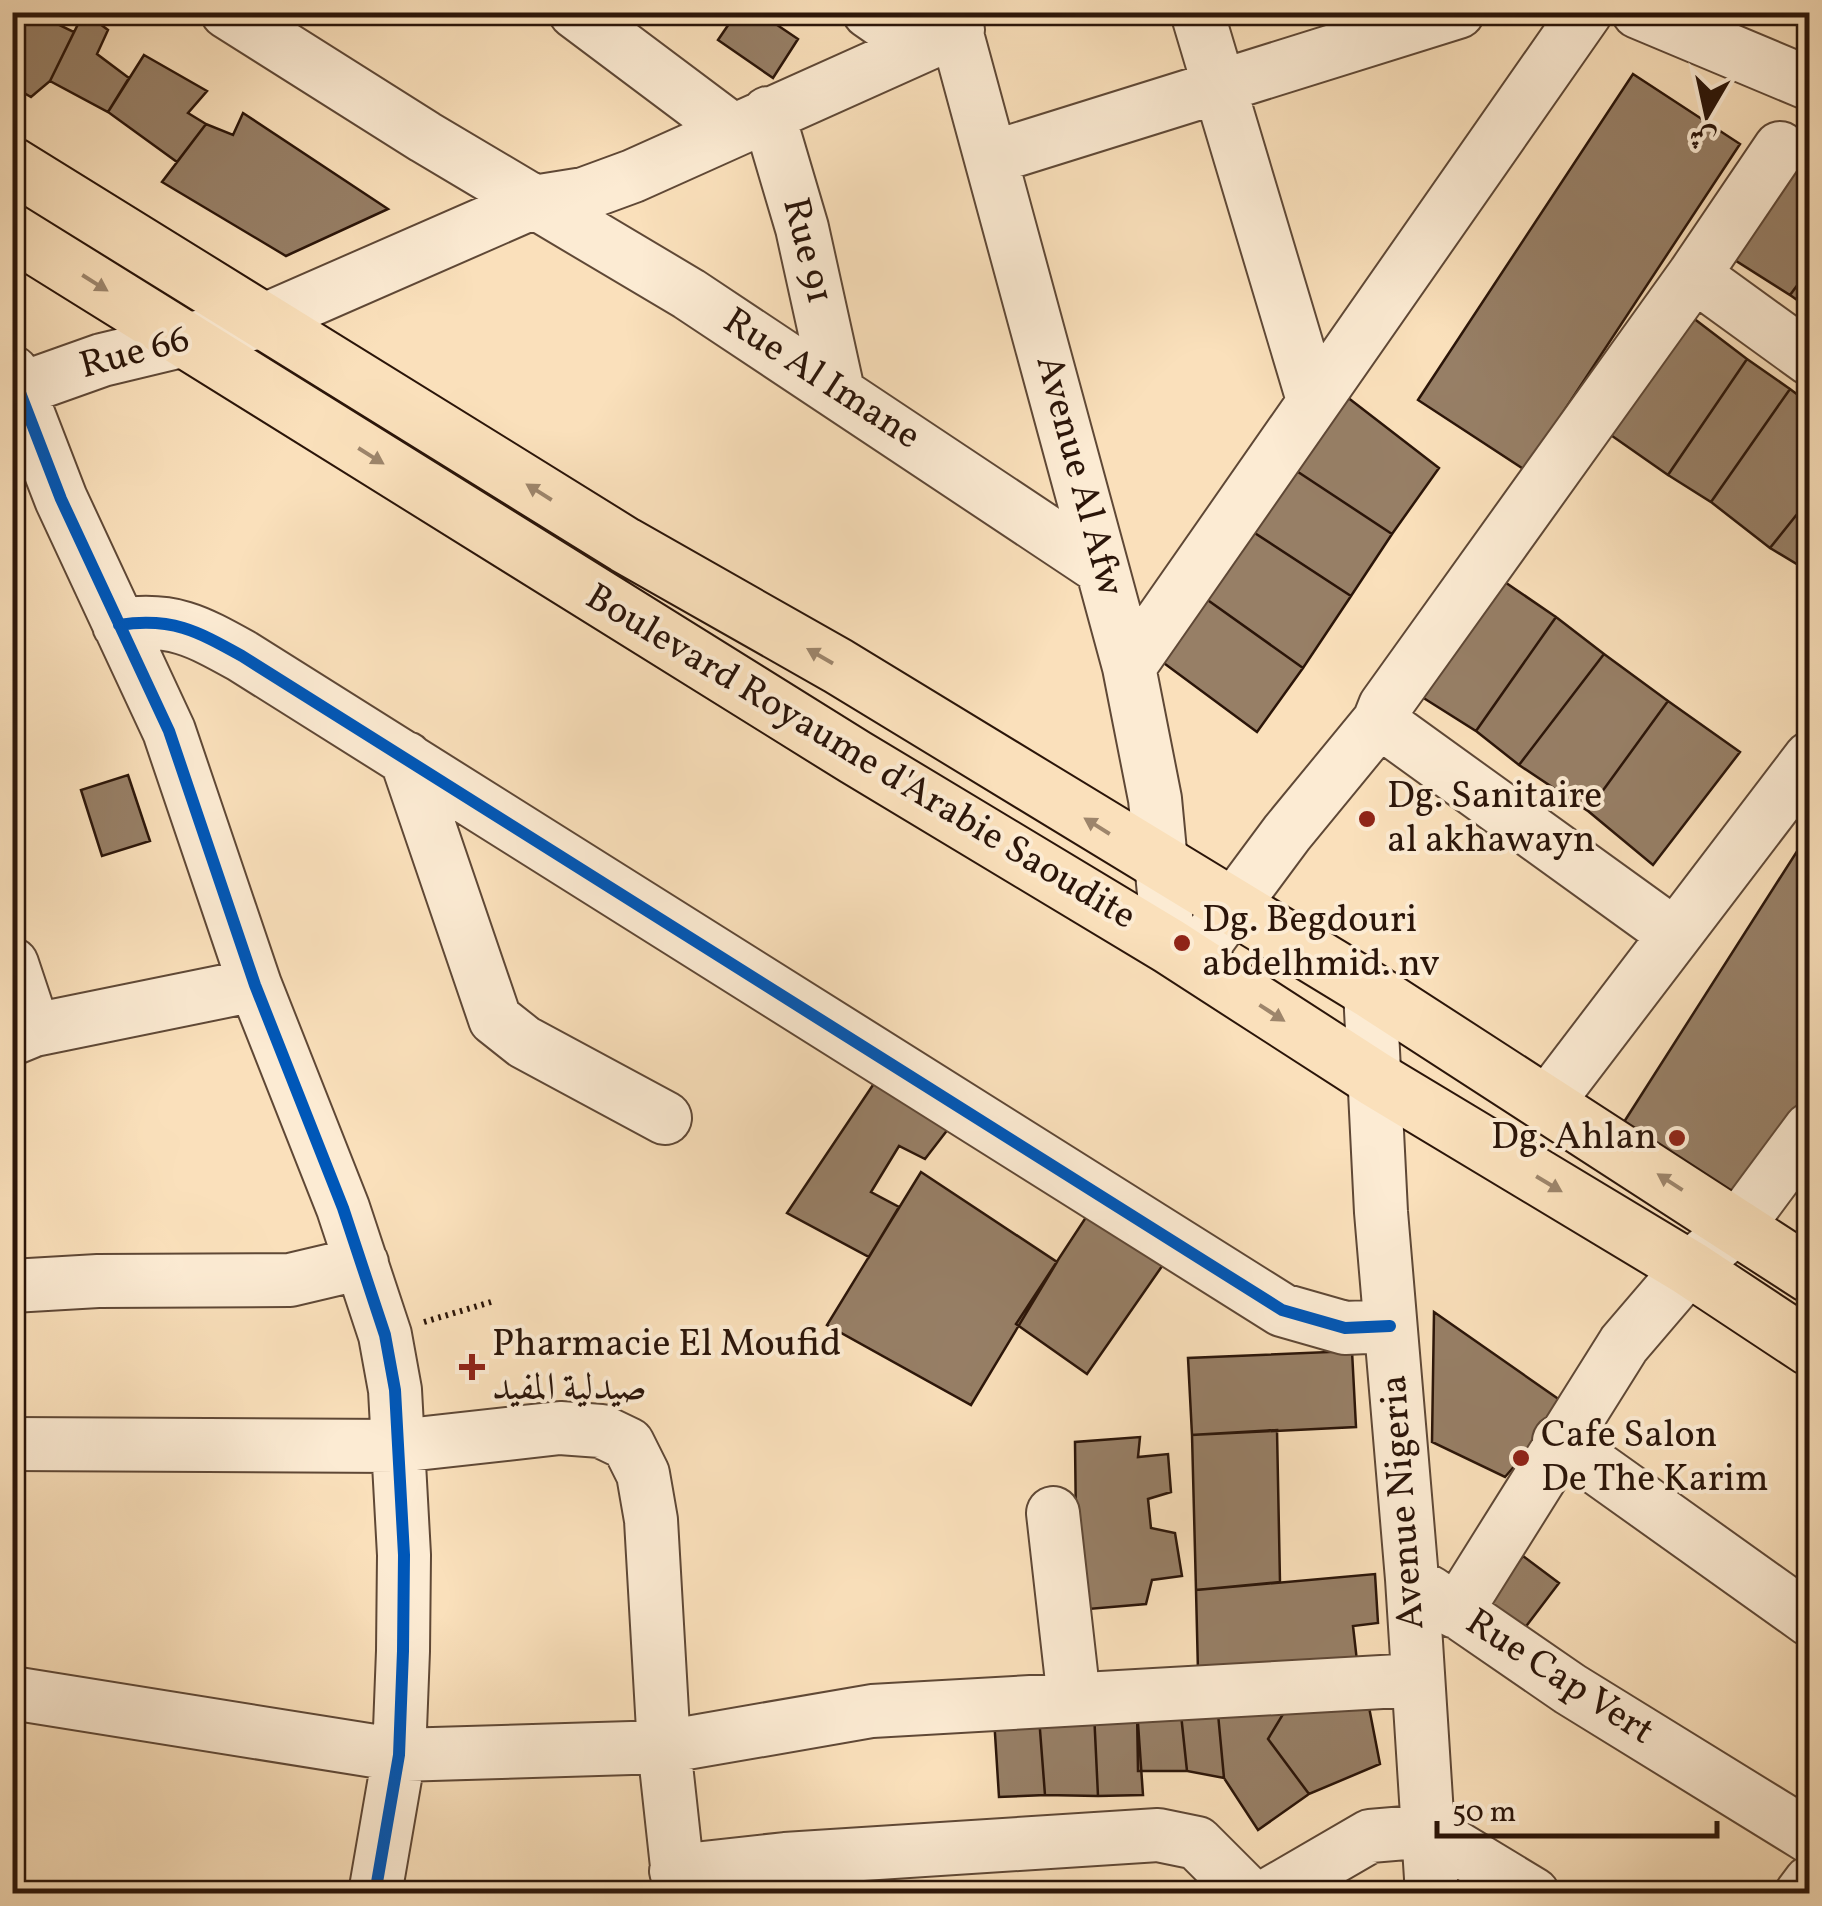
<svg xmlns="http://www.w3.org/2000/svg" width="1822" height="1906" viewBox="0 0 1822 1906" font-family="Vollkorn,Amiri,serif">
  <style>
    .building { fill: #977f66; stroke: #2b1509; stroke-width: 2.5 }
    .lines { fill: none; stroke-linecap: round; stroke-linejoin: round }
    .minor-casing { stroke: #5f4836; stroke-width: 56 }
    .major-casing { stroke: #2b1509; stroke-width: 59 }
    .path { stroke: #2b1509; stroke-width: 6; stroke-dasharray: 2.5 5; stroke-linecap: butt }
    .minor { stroke: #fcebd3; stroke-width: 52 }
    .major { stroke: #fae0bb; stroke-width: 55 }
    .cycleway-casing { stroke: #fcebd3; stroke-width: 19 }
    .cycleway { stroke: #0057b8; stroke-width: 12 }
    .oneway { fill: #9d856b }
    .poi-dot { fill: #8f2418; stroke: #fcebd3; stroke-width: 4 }
    .labels { text-anchor: middle; dominant-baseline: central; stroke-width: 8; stroke-linejoin: round; paint-order: stroke }
    .street-label { font-size: 38px; fill: #2b1509; stroke: #fcebd3 }
    .poi-label { font-size: 38px; fill: #2b1509; stroke: #fcebd3; text-anchor: start }
  </style>
  <rect width="100%" height="100%" fill="#fae0bb"/>
  <filter id="stains"><feTurbulence type="fractalNoise" baseFrequency=".002" numOctaves="4"/><feColorMatrix values="0 0 0 0 .2 0 0 0 0 .09 0 0 0 0 .02 0 0 0 .5 -.17"/></filter>
  <radialGradient id="worn" r=".72"><stop offset=".6" stop-color="#630" stop-opacity="0"/><stop offset="1" stop-color="#630" stop-opacity=".3"/></radialGradient>
  <path class="building" d="M12,12H60L55,23L74,32L50,81L31,97L12,86Z
    M84,12L108,30L97,54L129,78L108,112L50,81Z
    M737,12H758L798,39L773,78L718,40Z
    M144,55L207,91L188,113L206,124L177,162L108,112Z
    M1633,74L1740,144L1525,470L1418,400Z
    M243,113L388,209L286,256L162,182L206,124L233,135Z
    M1798,150L1810,159V268L1790,295L1730,257Z
    M1810,268V309L1790,295Z
    M1684,311L1747,359L1668,475L1605,431Z
    M1747,359L1790,389L1711,502L1668,475Z
    M1790,389L1810,404V498L1770,548L1711,502Z
    M1338,390L1439,468L1392,534L1289,466Z
    M1289,466L1392,534L1351,596L1247,528Z
    M1810,498V572L1770,548Z
    M1247,528L1351,596L1303,668L1202,596Z
    M1496,576L1556,617L1476,731L1414,692Z
    M1202,596L1303,668L1257,732L1161,661Z
    M1556,617L1604,654L1519,765L1476,731Z
    M1604,654L1668,701L1588,811L1519,765Z
    M1668,701L1740,752L1653,865L1588,811Z
    M128,775L150,841L102,856L81,790Z
    M1810,831V1099L1744,1204L1624,1122Z
    M881,1073L952,1124L925,1159L899,1146L871,1192L899,1207L869,1257L787,1213Z
    M921,1172L1057,1262L971,1405L827,1325Z
    M1094,1205L1167,1259L1087,1374L1016,1324Z
    M1434,1312L1567,1405L1505,1477L1432,1442Z
    M1352,1351L1356,1427L1192,1435L1188,1358Z
    M1277,1430L1280,1582L1196,1590L1192,1435Z
    M1140,1437L1138,1457L1168,1454L1171,1492L1148,1499L1151,1528L1175,1533L1182,1576L1152,1580L1146,1604L1077,1610L1075,1442Z
    M1523,1556L1559,1583L1524,1629L1488,1602Z
    M1375,1574L1378,1623L1353,1626L1357,1661L1198,1672L1196,1590Z
    M1291,1701L1368,1702L1380,1764L1309,1794L1268,1739Z
    M1291,1701L1268,1739L1309,1794L1258,1830L1224,1778L1217,1703Z
    M1217,1703L1224,1778L1187,1771L1180,1705Z
    M1180,1705L1187,1771H1138L1137,1709Z
    M1137,1709L1143,1795L1098,1796L1094,1712Z
    M1094,1712L1098,1796L1045,1795L1039,1717Z
    M1039,1717L1045,1795L999,1797L994,1718Z"/>
  <g class="lines">
    <defs>
      <path id="minor" d="M227,12L425,137L689,294L1101,568
        M575,12L731,129
        M869,12L918,46
        M951,12L1129,667L1155,799L1169,946
        M1197,12L1313,400
        M1638,12L1810,84
        M768,113L802,228L838,391
        M994,157L1458,12
        M1694,275L1810,359
        M12,372L61,499L169,731L255,985L343,1208L385,1335L395,1390L404,1555L403,1651L399,1755L375,1894
        M12,392L102,360L260,322L534,202L584,194L633,176L958,30
        M119,625C172,617 197,631 242,656L1282,1310L1345,1328L1390,1326
        M1129,667L1586,12
        M1379,721L1674,934
        M406,758L495,1019L524,1042L665,1118
        M1192,961L1287,833L1379,721L1385,706L1694,275L1780,148
        M12,964L34,1030
        M1370,990L1381,1212L1412,1579L1432,1894
        M12,1039L34,1030L255,985
        M1547,1103L1810,758
        M12,1286L98,1281L290,1280L362,1263
        M1559,1441L1810,1620
        M12,1444L398,1446L560,1428L601,1431L628,1444L643,1474L651,1520L664,1747L680,1894
        M1053,1513L1074,1699
        M1429,1592L1570,1689L1810,1837
        M1456,1612L1624,1344L1689,1268L1738,1226L1810,1129
        M12,1693L399,1755L664,1747L872,1711L1417,1680
        M676,1871L785,1859L1158,1835L1197,1843L1248,1894
        M1270,1894L1370,1836L1429,1831L1533,1894
        M1801,1894L1810,1882"/>
      <path id="major" d="M12,165L625,545L838,666L1370,990L1810,1275
        M12,232L855,757L1169,946L1375,1079L1689,1268L1810,1348"/>
    </defs>
    <use href="#minor" class="minor-casing"/>
    <use href="#major" class="major-casing"/>
    <path class="path" d="M424,1322L491,1302"/>
    <use href="#minor" class="minor"/>
    <use href="#major" class="major"/>
    <defs>
      <path id="cycleway" d="M12,372L61,499L169,731L255,985L343,1208L385,1335L395,1390L404,1555L403,1651L399,1755L375,1894
        M119,625C172,617 197,631 242,656L1282,1310L1345,1328L1390,1326"/>
    </defs>
    <use href="#cycleway" class="cycleway-casing"/>
    <use href="#cycleway" class="cycleway"/>
  </g>
  <defs><path id="oneway-solid" d="M-6-.8H1V-3.2L6.5 0L1 3.2V.8H-6Z" transform="scale(2.5)"/></defs>
  <g class="oneway">
    <use href="#oneway-solid" transform="translate(95 283) rotate(32)"/>
    <use href="#oneway-solid" transform="translate(371 456) rotate(32)"/>
    <use href="#oneway-solid" transform="translate(539 492) rotate(-148)"/>
    <use href="#oneway-solid" transform="translate(820 656) rotate(-150)"/>
    <use href="#oneway-solid" transform="translate(1097 826) rotate(-148)"/>
    <use href="#oneway-solid" transform="translate(1272 1013) rotate(33)"/>
    <use href="#oneway-solid" transform="translate(1670 1182) rotate(-147)"/>
    <use href="#oneway-solid" transform="translate(1549 1184) rotate(31)"/>
  </g>
  <g class="poi-dot">
    <circle cx="1367" cy="819" r="10"/>
    <circle cx="1182" cy="943" r="10"/>
    <circle cx="1677" cy="1138" r="10"/>
    <path d="M467 1352h10v10h10v10h-10v10h-10v-10h-10v-10h10z"/>
    <circle cx="1521" cy="1458" r="10"/>
  </g>
  <g class="labels">
    <g class="street-label">
      <text transform="translate(806 251) rotate(76)">Rue 91</text>
      <text transform="translate(135 354) rotate(-15)">Rue 66</text>
      <text transform="translate(821 380) rotate(33)">Rue Al Imane</text>
      <text transform="translate(1078 476) rotate(75)">Avenue Al Afw</text>
      <text transform="translate(860 758) rotate(31)">Boulevard Royaume d'Arabie Saoudite</text>
      <text transform="translate(1404 1502) rotate(-94)">Avenue Nigeria</text>
      <text transform="translate(1559 1678) rotate(33)">Rue Cap Vert</text>
    </g>
    <g class="poi-label">
      <text x="1387" y="797">Dg. Sanitaire<tspan x="1387" dy="44">al akhawayn</tspan></text>
      <text x="1202" y="921">Dg. Begdouri<tspan x="1202" dy="44">abdelhmid. nv</tspan></text>
      <text x="1657" y="1138" text-anchor="end">Dg. Ahlan</text>
      <text x="492" y="1345">Pharmacie El Moufid<tspan x="492" dy="44">صيدلية المفيد</tspan></text>
      <text x="1541" y="1436">Cafe Salon<tspan x="1541" dy="44">De The Karim</tspan></text>
    </g>
  </g>
  <rect width="1822" height="1906" fill="none" stroke="#fae0bb" stroke-width="50"/>
  <rect x="15" y="15" width="1792" height="1876" fill="none" stroke="#2b1509" stroke-width="5"/>
  <rect x="25" y="25" width="1772" height="1856" fill="none" stroke="#2b1509" stroke-width="2.5"/>
  <g transform="translate(1707 115) rotate(189)" stroke="#fcebd3" stroke-width="8" paint-order="stroke">
  <path d="M0-8L18 38L0 25L-18 38Z" fill="#2b1509"/>
  <text y="-15" font-size="28" font-weight="bold" text-anchor="middle" fill="#2b1509">ش</text>
  </g>
  <path d="M1437 1821v15h280v-15" fill="none" stroke="#2b1509" stroke-width="5"/>
  <text x="1452" y="1821" font-size="30" fill="#2b1509" stroke="#fcebd3" stroke-width="8" paint-order="stroke">50 m</text>
  <rect width="100%" height="100%" filter="url(#stains)"/>
  <rect width="100%" height="100%" fill="url(#worn)"/>
</svg>
